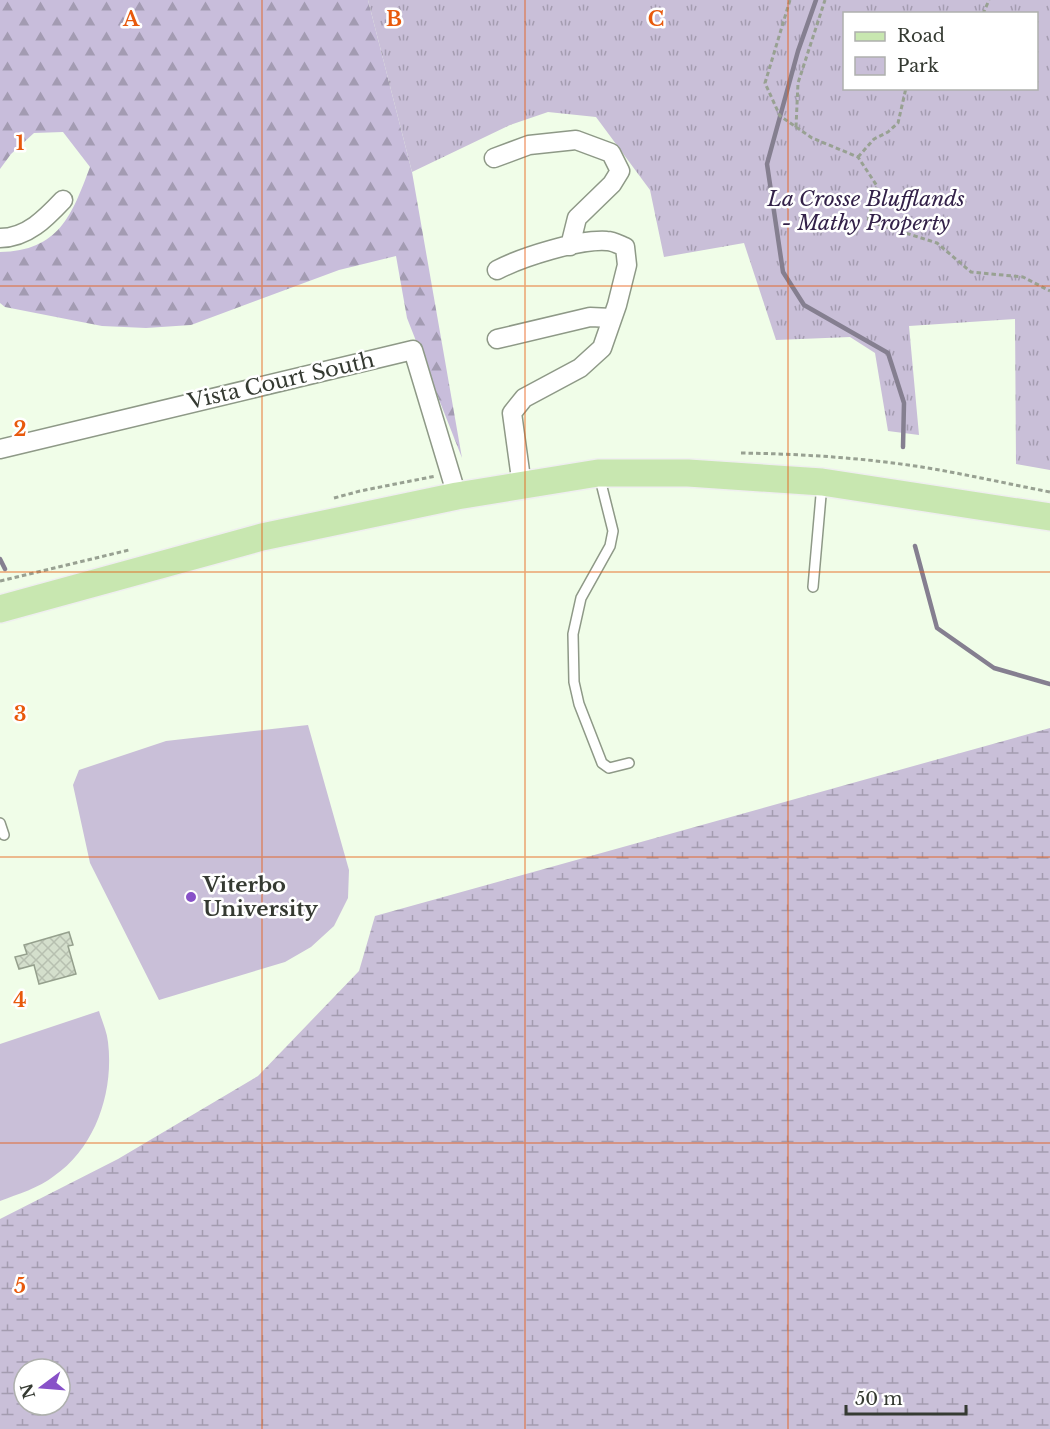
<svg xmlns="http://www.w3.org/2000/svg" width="1050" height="1429" viewBox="0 0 1050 1429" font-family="'Libre Baskerville',serif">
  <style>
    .forest { fill: url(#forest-firs) }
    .wetland { fill: url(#wetland-marsh); fill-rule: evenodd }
    .park { fill: url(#park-tufts); fill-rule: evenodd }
    .pitch { fill: #c9bfd8 }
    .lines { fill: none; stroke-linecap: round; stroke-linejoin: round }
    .stream { stroke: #857f90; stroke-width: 4.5 }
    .building { fill: url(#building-cross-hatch); stroke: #95a08d; stroke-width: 1.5 }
    .lane-casing { stroke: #8e9987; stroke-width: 12 }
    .street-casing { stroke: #8e9987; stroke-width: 21 }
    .primary-casing { stroke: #efefef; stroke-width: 30 }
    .path { stroke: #98a192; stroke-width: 3; stroke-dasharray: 4.5 3; stroke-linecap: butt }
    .lane { stroke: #fff; stroke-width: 9 }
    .street { stroke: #fff; stroke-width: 18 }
    .primary { stroke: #c8e7b0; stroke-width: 27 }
    .grid { fill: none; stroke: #e8590c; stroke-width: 1.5; stroke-opacity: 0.55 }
    .poi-dot { fill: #8851c8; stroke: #fff; stroke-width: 2 }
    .labels { text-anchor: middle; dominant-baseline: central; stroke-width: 5; stroke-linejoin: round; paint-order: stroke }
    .park-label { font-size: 21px; font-style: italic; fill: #332149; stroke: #fff }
    .street-label { font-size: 21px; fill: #353a32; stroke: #fff }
    .poi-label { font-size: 21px; font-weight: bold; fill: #353a32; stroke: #fff; text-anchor: start }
    .grid-label { font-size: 20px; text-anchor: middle; font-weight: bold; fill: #e8590c; stroke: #fff; stroke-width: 5; stroke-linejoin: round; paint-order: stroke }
  </style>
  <defs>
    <pattern id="forest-firs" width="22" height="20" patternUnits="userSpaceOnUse" patternTransform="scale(1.5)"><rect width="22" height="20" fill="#c8bddb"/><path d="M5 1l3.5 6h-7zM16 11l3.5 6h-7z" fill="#a39bb2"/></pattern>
    <pattern id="wetland-marsh" width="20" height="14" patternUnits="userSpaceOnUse" patternTransform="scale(1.5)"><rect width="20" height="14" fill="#c9bfd8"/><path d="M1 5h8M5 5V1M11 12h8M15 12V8" fill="none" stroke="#a49cb0"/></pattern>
    <pattern id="park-tufts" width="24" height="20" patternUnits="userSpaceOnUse" patternTransform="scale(1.5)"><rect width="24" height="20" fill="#c9bfd8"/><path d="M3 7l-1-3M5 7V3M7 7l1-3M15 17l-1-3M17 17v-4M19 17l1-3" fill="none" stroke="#a49cb0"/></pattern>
    <pattern id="building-cross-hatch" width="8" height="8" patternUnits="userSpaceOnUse" patternTransform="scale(1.5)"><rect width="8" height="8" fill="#d4dfcc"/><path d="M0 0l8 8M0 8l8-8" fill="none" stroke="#b7c0b0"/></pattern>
  </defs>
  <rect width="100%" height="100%" fill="#f0fde8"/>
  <path class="forest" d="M0,0H368L412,172L462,458L407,318L396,256L339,270L191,325L146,328L102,326L5,307L0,303V252C59,251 72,215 90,167L63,132L34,133L11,154L0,169Z"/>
  <path class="wetland" d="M1050,728V1429H0V1219L118,1159L258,1076L359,971L375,916ZM24,1369H60V1405H24Z"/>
  <path class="park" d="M368,0H1050V470L1016,464L1015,319L909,326L919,435L888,431L875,353L850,337L776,340L744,243L664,257L650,190L596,117L548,112L510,125L412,172ZM844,14H1036V88H844Z"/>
  <path class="pitch" d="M308,725L349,870L348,898L334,926L311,947L285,962L159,1000L90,863L73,785L79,770L166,741Z
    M99,1011C102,1021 107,1032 108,1042C114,1091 96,1147 54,1176C39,1188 18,1194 0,1201V1044Z"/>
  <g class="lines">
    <path class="stream" d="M816,0L798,51L767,164L783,272L804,305L888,353L904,403L903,447
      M915,546L937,628L994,668L1050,684
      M0,559L5,569"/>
  </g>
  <path class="building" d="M69,932L73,945L68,946L76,974L39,984L34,965L19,969L15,957L27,954L24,945Z"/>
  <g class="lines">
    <defs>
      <path id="lane" d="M599,475L613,531L610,546L581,598L573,634L574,682L579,704L602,763L609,768L629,763
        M813,587L822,484
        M0,823L4,835"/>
      <path id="street" d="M494,158L529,145L576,140L611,153L620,171L612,184L577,218L570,246
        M0,238C27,238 46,218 63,200
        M497,270C522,257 579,239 607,241C613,241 620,245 625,247L627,265L617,305L602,348L580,368L524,398L512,413L522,486
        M497,339L590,317L612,318
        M0,449L413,350L457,496"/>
      <path id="primary" d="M0,609L262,537L457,496L598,473H688L822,482L1050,517"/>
    </defs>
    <use href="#lane" class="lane-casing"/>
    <use href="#street" class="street-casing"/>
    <use href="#primary" class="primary-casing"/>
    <path class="path" d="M790,0L765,83L780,116L812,138L858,157L877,186L868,221L937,243L971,272L1023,277L1050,291
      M983,14L989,0
      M796,127L798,83L825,0
      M858,157L874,139L888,132L898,123L906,88
      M741,453C804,454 866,458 928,468C969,475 1009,484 1050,492
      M334,498L360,491L436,476
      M0,581L129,550"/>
    <use href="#lane" class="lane"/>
    <use href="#street" class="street"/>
    <use href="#primary" class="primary"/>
  </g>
  <path class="grid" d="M262,0V1429M525,0V1429M788,0V1429M0,286H1050M0,572H1050M0,857H1050M0,1143H1050"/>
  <circle class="poi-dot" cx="191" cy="897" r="6"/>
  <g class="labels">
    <g class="park-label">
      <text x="866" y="199">La Crosse Blufflands<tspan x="866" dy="24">- Mathy Property</tspan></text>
    </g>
    <g class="street-label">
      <text transform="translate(281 381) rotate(-13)">Vista Court South</text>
    </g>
    <g class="poi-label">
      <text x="203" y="885">Viterbo<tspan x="203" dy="24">University</tspan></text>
    </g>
  </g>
  <g class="grid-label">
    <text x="131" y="26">A</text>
    <text x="394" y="26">B</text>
    <text x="656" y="26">C</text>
    <text x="20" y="150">1</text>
    <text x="20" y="436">2</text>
    <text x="20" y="721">3</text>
    <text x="20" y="1007">4</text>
    <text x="20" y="1293">5</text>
  </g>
  <rect x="843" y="12" width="195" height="78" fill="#ffffff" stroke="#aeb0ad" stroke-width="1.5"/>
  <rect x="855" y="32" width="30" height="9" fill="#c8e7b0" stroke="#aeb0ad" stroke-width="1.5"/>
  <text x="897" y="42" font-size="18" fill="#353a32">Road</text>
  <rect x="855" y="57" width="30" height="18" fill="url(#park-tufts)" stroke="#aeb0ad" stroke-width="1.5"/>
  <text x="897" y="72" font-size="18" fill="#353a32">Park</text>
  <g transform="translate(42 1387) rotate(254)"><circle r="28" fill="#ffffff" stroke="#aeb0ad" stroke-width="1.5"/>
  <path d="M0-4.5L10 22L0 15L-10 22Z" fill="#8851c8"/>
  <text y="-9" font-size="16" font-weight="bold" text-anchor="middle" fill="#353a32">N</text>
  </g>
  <path d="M846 1405v9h120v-9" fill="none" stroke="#353a32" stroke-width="3"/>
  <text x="855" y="1405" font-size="18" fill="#353a32" stroke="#ffffff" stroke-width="4.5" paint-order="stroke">50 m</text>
</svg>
